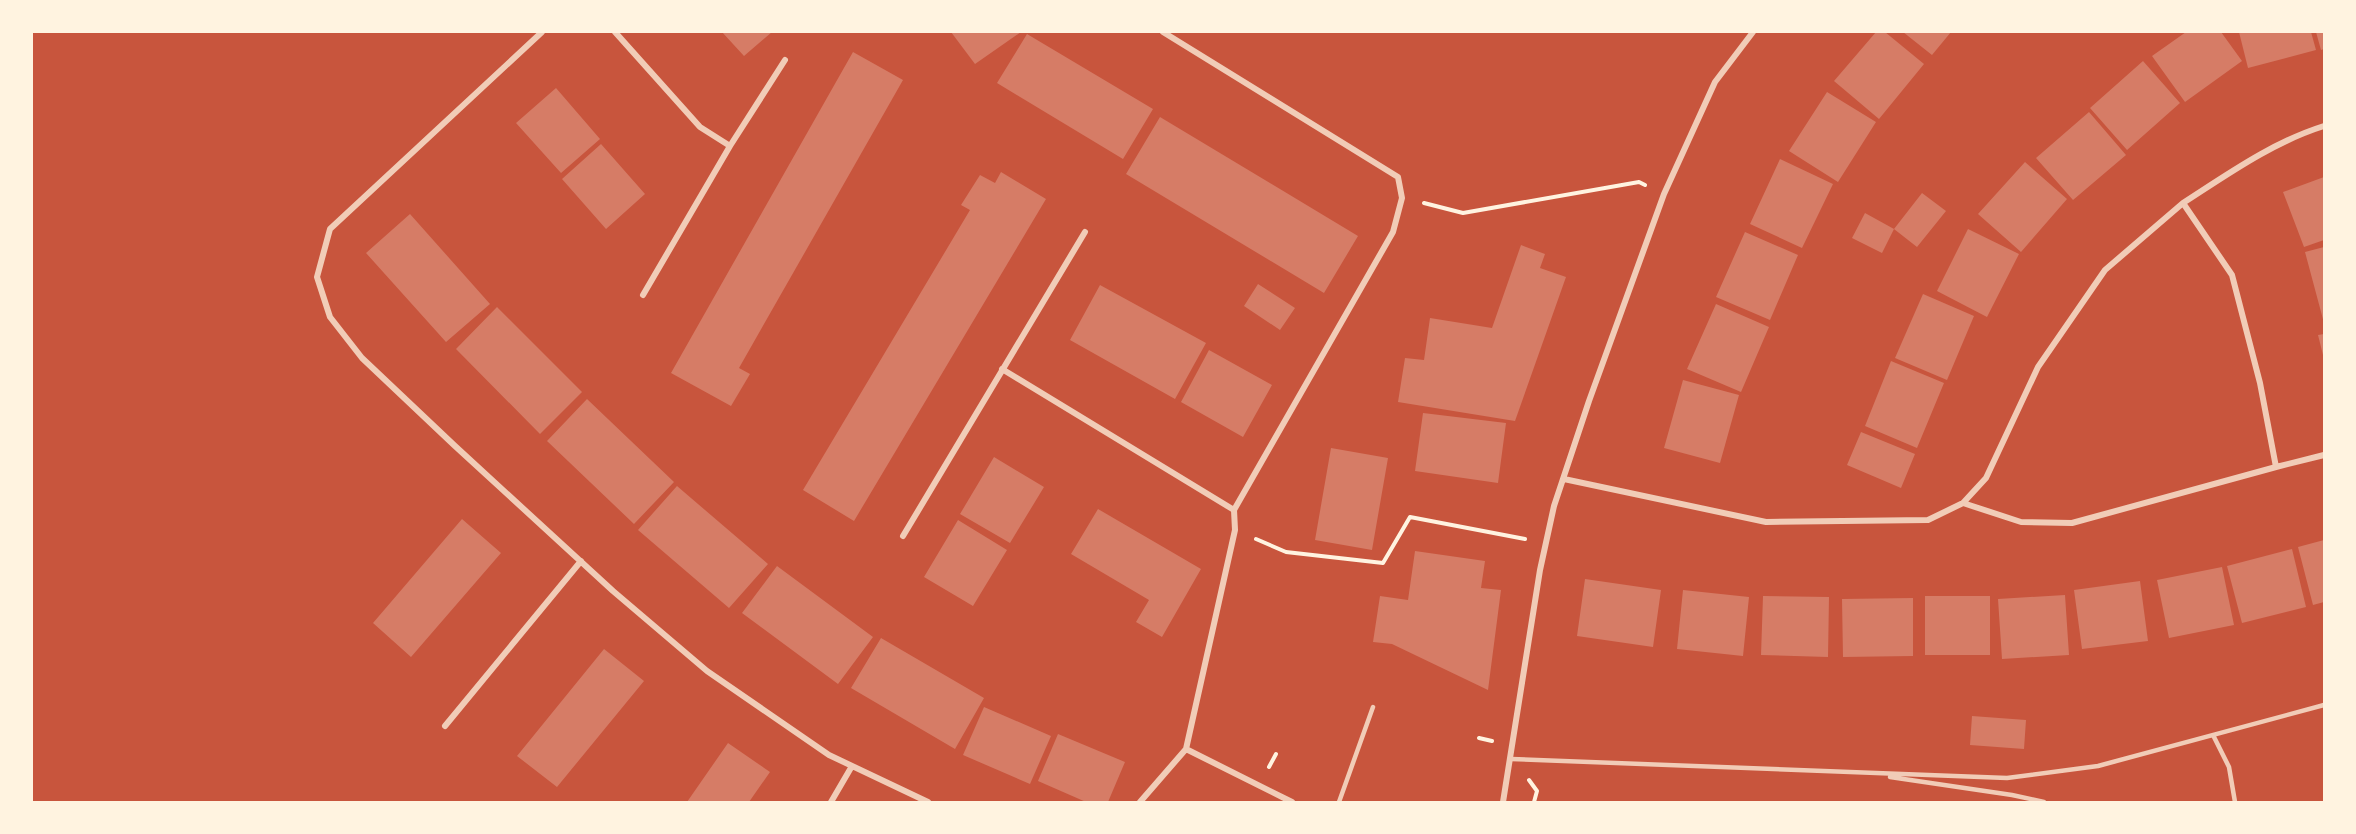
<svg xmlns="http://www.w3.org/2000/svg" width="2356" height="834" viewBox="0 0 2356 834" font-family="'Roboto Serif',serif">
  <style>
    .building { fill: #d67c66 }
    .lines { fill: none; stroke-linecap: round; stroke-linejoin: round }
    .path { stroke: #fff3e0; stroke-width: 4 }
    .service { stroke: #f1ccb7; stroke-width: 4.5 }
    .minor { stroke: #f1ccb7; stroke-width: 6 }
  </style>
  <rect width="100%" height="100%" fill="#c8553d"/>
  <path class="building" d="M722,32H772L744,56Z
    M951,32H1021L975,64Z
    M1876,32H1885L1924,64L1879,119L1834,81Z
    M1903,32H1951L1932,55Z
    M2186,32H2221L2242,61L2185,102L2152,56Z
    M2239,32H2311L2316,50L2248,68Z
    M2316,32H2324V49L2321,50Z
    M1027,34L1153,109L1123,159L997,83Z
    M853,52L903,80L739,368L750,374L731,406L671,373Z
    M2143,61L2180,103L2127,150L2090,108Z
    M556,88L600,139L561,173L516,123Z
    M1827,92L1876,122L1838,182L1789,151Z
    M2089,112L2126,155L2073,200L2036,158Z
    M1160,117L1358,236L1324,293L1126,174Z
    M601,144L645,194L606,229L562,179Z
    M1780,159L1833,184L1802,248L1750,224Z
    M2025,162L2067,199L2021,252L1978,214Z
    M1001,172L1046,199L854,521L803,490L970,210L961,205L980,175L995,183Z
    M2324,177V240L2304,247L2283,192Z
    M1922,193L1946,211L1917,247L1894,229L1882,253L1852,238L1865,213L1894,229Z
    M410,214L490,304L446,342L366,253Z
    M1968,229L2019,254L1987,317L1937,291Z
    M1745,232L1798,255L1770,320L1716,297Z
    M1521,245L1545,254L1540,268L1566,277L1515,421L1398,402L1405,358L1424,360L1430,318L1492,328Z
    M2324,247V323L2305,252Z
    M1258,284L1295,308L1280,330L1244,306Z
    M1100,285L1206,343L1175,399L1070,340Z
    M1923,294L1974,316L1947,380L1895,358Z
    M1716,304L1769,327L1741,392L1687,369Z
    M497,307L582,392L540,434L456,349Z
    M2324,334V359L2318,335Z
    M1209,350L1272,385L1243,437L1181,402Z
    M1891,361L1944,383L1917,448L1865,426Z
    M1683,380L1739,395L1720,463L1664,448Z
    M587,399L674,482L634,524L547,441Z
    M1423,413L1506,423L1498,483L1415,471Z
    M1861,432L1915,454L1901,488L1847,465Z
    M1331,448L1388,458L1372,550L1315,540Z
    M994,457L1044,487L1010,543L960,514Z
    M677,486L768,564L729,608L638,530Z
    M1098,509L1201,569L1162,637L1136,622L1149,600L1071,554Z
    M462,519L501,553L411,657L373,623Z
    M958,520L1007,550L973,606L924,577Z
    M2324,540V602L2313,605L2298,547Z
    M2292,549L2306,607L2242,623L2227,566Z
    M1415,551L1485,561L1481,588L1501,590L1488,690L1392,644L1373,642L1380,596L1408,600Z
    M777,566L873,637L838,684L742,613Z
    M2222,567L2234,625L2169,638L2157,580Z
    M1585,579L1661,590L1653,647L1577,636Z
    M2140,581L2148,641L2082,649L2074,590Z
    M1683,590L1749,597L1743,656L1677,649Z
    M2065,595L2069,655L2002,659L1998,599Z
    M1763,596L1829,597L1828,657L1761,655Z
    M1925,596H1990V655H1925Z
    M1913,598V656L1843,657L1842,599Z
    M881,638L984,698L955,749L851,688Z
    M604,649L644,681L557,787L517,756Z
    M984,707L1051,736L1030,784L963,755Z
    M1972,716L2026,720L2024,749L1970,745Z
    M1058,734L1125,762L1108,802H1086L1038,781Z
    M728,743L770,772L749,802H687Z"/>
  <g class="lines">
    <path class="path" d="M1424,203L1463,213L1639,182L1645,185
      M1256,539L1286,552L1383,563L1410,517L1525,539
      M1479,738L1492,741
      M1269,767L1276,754
      M1529,780L1537,791L1534,802"/>
    <path class="service" d="M2213,735L2229,767L2235,802
      M1511,759L2007,778L2098,766L2324,705
      M1890,777L2012,795L2044,802
      M1339,802L1373,707"/>
    <path class="minor" d="M542,32L330,229L317,277L330,317L362,358L455,446L613,591L707,671L829,755L928,802
      M615,32L700,127L730,146
      M1163,32L1398,177L1402,198L1393,232L1234,510L1235,530L1186,749
      M2183,203C2228,174 2273,142 2324,126
      M643,295L730,146L785,60
      M1002,369L1234,510
      M2276,467L2324,455
      M1564,479L1766,522L1928,520L1963,503L1986,478L2038,367L2105,270L2183,203L2232,275L2260,383L2276,467L2072,523L2021,522L1963,503
      M903,536L1085,232
      M445,726L581,561
      M831,802L852,766
      M1140,802L1186,749L1292,802
      M1503,802L1540,570L1554,506L1589,401L1664,194L1715,82L1753,32"/>
  </g>
  <rect width="2356" height="834" fill="none" stroke="#fff3e0" stroke-width="66"/>
</svg>
